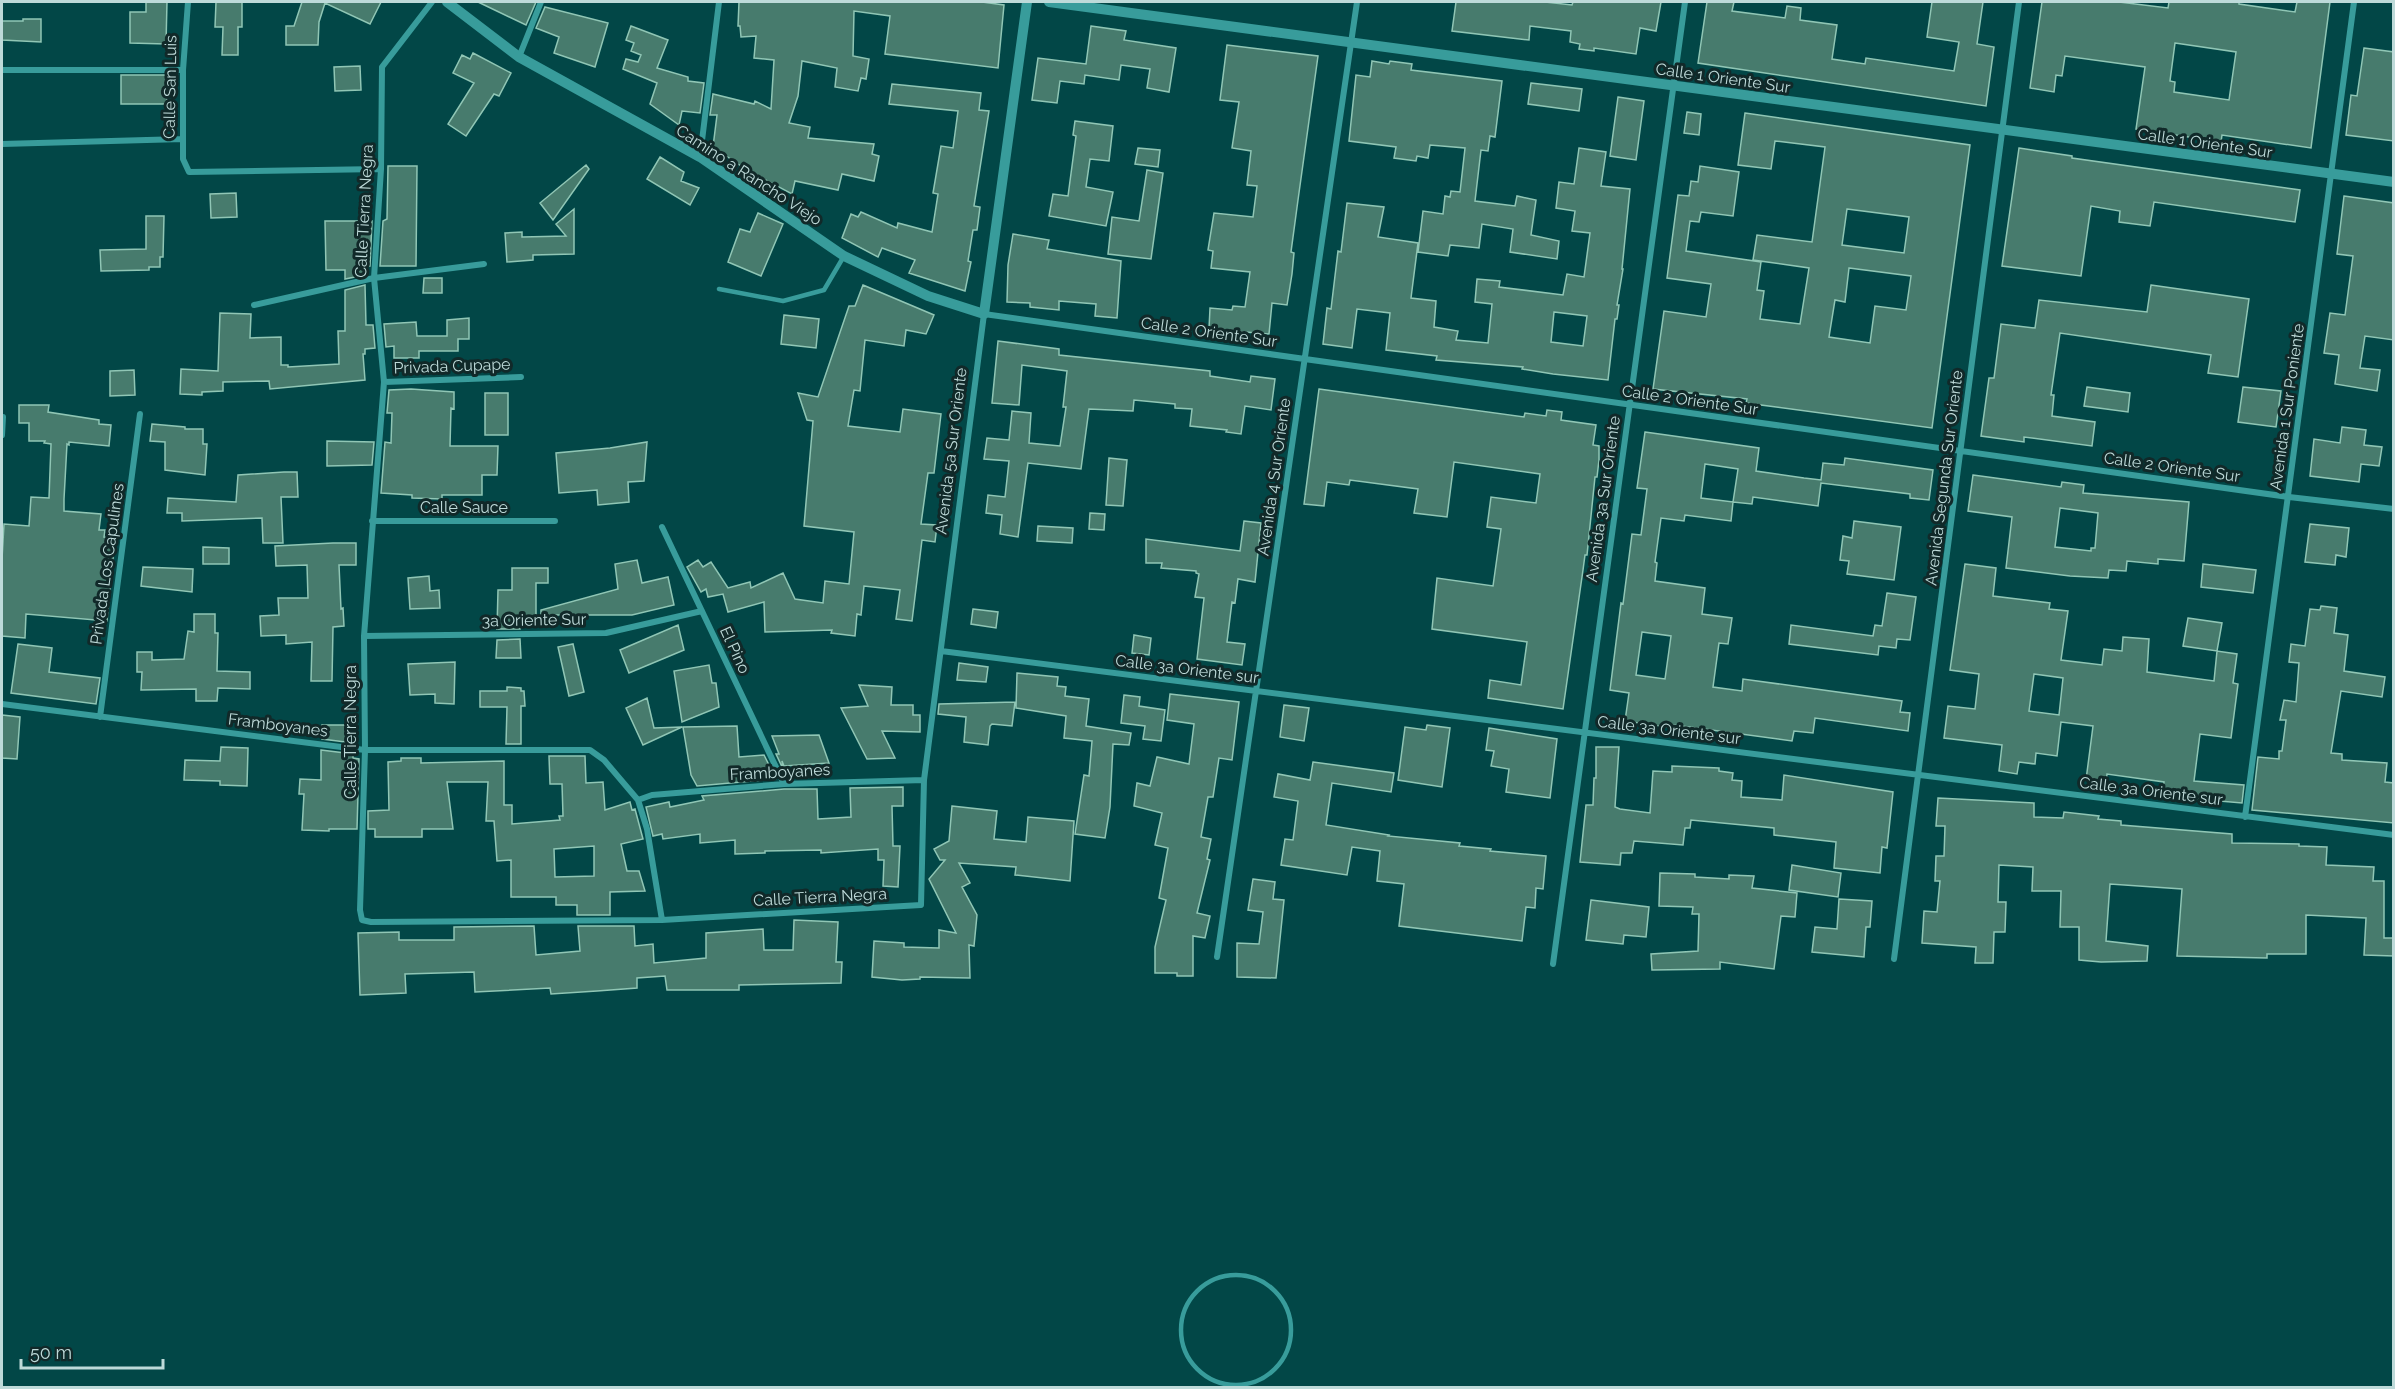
<svg xmlns="http://www.w3.org/2000/svg" width="2395" height="1389" viewBox="0 0 2395 1389" font-family="Raleway,sans-serif">
  <style>
    .building { fill: #477b6d; stroke: #90c6b5; stroke-width: 1.5; fill-rule: evenodd }
    .lines { fill: none; stroke-linecap: round; stroke-linejoin: round }
    .service { stroke: #389c9b; stroke-width: 4.5 }
    .minor { stroke: #389c9b; stroke-width: 6 }
    .tertiary { stroke: #389c9b; stroke-width: 10 }
    .labels { text-anchor: middle; dominant-baseline: central; stroke-width: 6; stroke-linejoin: round; paint-order: stroke }
    .street-label { font-size: 16px; fill: #bedad9; stroke: #112929 }
  </style>
  <rect width="100%" height="100%" fill="#024747"/>
  <path class="building" d="M146,2H167L166,44L130,43V12H146Z
    M216,2H242V27H238V55H222L223,27H215Z
    M302,2H381L370,24L325,3L319,22L318,45H286V26H294Z
    M478,2H536L526,25Z
    M739,2H982L1004,5L998,68L885,54L890,16L854,11L853,56L869,59L866,79L861,78L858,91L835,87L837,68L802,61L798,96L789,123L810,127L808,138L874,144L872,154L879,156L874,181L842,174L838,190L795,181L792,194L747,170L713,147L717,115H710L713,94L754,104L755,101L771,109L774,60L754,58L756,36L741,37L740,26H738Z
    M1456,2H1545L1572,5L1573,2H1661L1656,31L1640,28L1636,54L1594,48V51L1579,49L1580,44L1570,42L1571,31L1530,26L1529,40L1452,31Z
    M1707,2H1734L1732,11L1785,18L1787,6L1801,8L1800,20L1837,25L1832,59L1865,64L1866,58L1954,71L1959,42L1927,37L1932,2H1983L1977,44L1994,47L1986,106L1698,63Z
    M2042,2H2119L2168,8L2169,2H2239V4L2295,12L2297,2H2330L2311,148L2222,135L2221,142L2136,129L2145,67L2065,56L2062,76L2056,75L2054,92L2030,88ZM2175,43L2236,52L2229,100L2174,92L2175,82L2170,81Z
    M545,7L608,23L595,67L554,53L559,37L536,28Z
    M23,19H41V42L2,40V21H23Z
    M631,26L668,40L657,68L688,77V81L704,83L700,113L682,111L679,125L650,104L657,83L623,69L626,59L638,62L641,55L631,51L634,43L626,40Z
    M1091,26L1126,31L1124,40L1176,48L1169,92L1147,88L1150,69L1121,65L1119,80L1085,75L1084,84L1060,81L1057,103L1032,100L1038,58L1086,64Z
    M1227,45L1318,56L1298,200L1291,252L1294,253L1292,274L1287,305L1272,303L1269,334L1209,329L1210,308L1232,310L1233,306L1245,307L1250,272L1211,268L1213,251L1208,250L1214,213L1253,217L1257,186L1247,185L1251,151L1232,148L1239,102L1220,100Z
    M2364,48L2394,52V141L2346,135L2351,95L2357,96Z
    M473,53L511,73L499,96L494,94L466,136L448,124L474,83L453,73L462,55L470,59Z
    M1372,61L1389,64L1390,61L1412,64L1411,70L1502,81L1495,137L1490,136L1488,151L1481,150L1475,201L1515,206L1517,196L1536,200L1531,235L1559,241L1557,259L1510,252L1513,229L1482,224L1479,248L1450,245L1448,256L1418,252L1423,211L1443,214L1445,196L1450,197L1451,191L1460,192L1465,148L1430,145L1428,158L1417,156L1416,161L1394,158L1396,147L1349,141L1356,75L1370,77Z
    M360,66L361,90L335,91L334,67Z
    M121,75H167V104H121Z
    M1531,83L1582,89L1579,111L1528,104Z
    M892,84L981,93L979,110L989,111L974,206L980,207L977,230H973L968,261L971,262L965,291L909,273L915,260L882,248L878,257L842,238L851,214L858,217L861,212L897,228L898,223L932,232L938,194L933,193L941,146L953,148L958,111L889,104Z
    M1618,97L1644,101L1636,160L1610,156Z
    M1687,112L1701,114L1699,135L1684,133Z
    M1745,113L1970,145L1932,428L1746,403L1747,399L1653,389L1664,311L1706,317L1711,284L1667,278L1678,195L1689,196L1691,181L1698,182L1700,166L1739,172L1733,216L1701,212L1699,222L1690,221L1686,251L1761,262L1757,290L1764,291L1760,319L1800,324L1809,268L1753,260L1757,235L1812,242L1825,147L1775,141L1771,169L1738,165ZM1847,209L1909,217L1904,253L1842,245ZM1849,268L1911,276L1906,310L1875,306L1870,343L1829,337L1835,300L1845,302Z
    M1075,121L1113,126L1109,161L1090,159L1086,187L1113,192L1106,226L1049,216L1053,194L1068,196L1076,136L1073,135Z
    M1138,148L1160,150L1158,167L1135,164Z
    M1579,148L1606,152L1601,186L1630,189L1622,269H1623L1617,305H1619L1617,319H1615L1608,380L1553,374L1522,369L1523,367L1436,360L1437,356L1386,350L1390,313L1357,309L1352,348L1323,344L1327,308L1331,309L1338,251L1341,252L1347,203L1384,207L1378,237L1418,243L1411,298L1436,301L1434,327L1458,331L1456,340L1488,343L1492,304L1475,302L1477,279L1500,281L1499,287L1563,295L1567,274L1584,277L1590,233L1572,231L1575,211L1556,208L1559,182L1574,184ZM1554,312L1587,316L1583,346L1551,342Z
    M2019,148L2072,156V158L2300,190L2295,222L2154,202L2150,226L2119,222L2120,211L2091,206L2081,276L2002,266Z
    M660,157L684,172L681,181L699,188L690,205L647,179Z
    M586,165L589,169L553,220L540,203Z
    M388,166H417L416,266H380L383,221L387,219Z
    M1147,170L1163,173L1151,259L1108,254L1112,217L1139,221Z
    M236,193L237,217L211,218L210,194Z
    M2344,196L2394,203V340L2365,336L2360,368L2380,370L2377,391L2335,384L2339,355L2324,353L2330,313L2345,315L2353,256L2337,254Z
    M574,209V254L533,255V260L507,262L505,233L522,232V237L566,236L556,224Z
    M758,213L783,224L761,276L728,262L740,229L750,232Z
    M146,216H164L163,257H160V267H149V270L101,271L100,250L146,249Z
    M325,221H372L370,266H365V275L345,279V270H326Z
    M1013,234L1049,240L1047,249L1121,261L1117,318L1095,316L1096,304L1059,301V310L1030,307V303L1007,302L1008,265Z
    M424,278H442V293H423Z
    M365,285L366,325H373L375,348L365,349V354H363L365,380L270,389L269,381L223,382V391L202,392V395L180,394L181,369L218,371L220,313L251,314L250,338L281,337V365H288V367L339,364L338,331H345V290Z
    M863,285L934,315L926,334L906,330L904,346L865,340L860,391L854,390L848,426L900,432L903,409L941,414L934,473H928L921,524L937,525L935,542L922,540L912,621L896,619L900,590L864,586L861,615L857,614L855,636L831,633L832,630L765,632L764,602L728,612L723,594L708,597L706,589L701,592L687,567L698,560L703,567L711,562L728,588L750,582L751,588L783,573L795,599L823,603L825,581L849,584L854,532L804,526L813,421L807,420L798,393L818,397L849,306H855Z
    M2151,285L2249,299L2238,377L2208,373L2211,355L2060,333L2051,395H2054L2052,416L2095,422L2092,446L2024,437V442L1981,436L1989,378H1994L2001,324L2035,328L2039,300L2147,312Z
    M784,315L819,319L816,348L781,344Z
    M469,318V339H458V351H419V358H394V346L386,347L384,324L416,322L417,336H447V320Z
    M998,341L1059,349V355L1210,371V376L1250,382L1251,376L1275,379L1271,410L1245,406L1241,434L1226,432L1227,430L1190,426L1192,409L1175,408V404L1134,400L1133,411L1089,409L1081,469L1028,463L1018,537L1000,534L1002,515L986,513L988,495L1005,497L1009,461L984,459L987,438L1009,440L1012,411L1031,413L1029,443L1060,446L1066,407H1063L1067,371L1022,365L1019,405L992,403Z
    M134,370L135,395L110,396V371Z
    M2087,387L2130,393L2128,412L2084,406Z
    M2243,387L2281,391L2276,427L2238,422Z
    M411,389L454,392V409L451,408L450,446H498L497,475H482V495H442V499L412,498V495L381,493L385,442L391,443L392,413H387L389,390Z
    M1319,389L1524,417L1525,413L1546,416L1547,410L1562,412L1561,420L1596,425L1593,445L1599,446V460L1597,477H1595L1587,555H1585L1583,570L1563,709L1488,698L1490,680L1521,685L1527,642L1432,629L1437,578L1493,586L1501,529L1487,527L1491,497L1536,503L1540,474L1454,462L1447,517L1414,513L1418,489L1350,480L1349,485L1327,482L1324,506L1304,504Z
    M485,393H508V435H485Z
    M19,405H49L48,412L99,420V424L111,425L109,446L69,442V445L67,444L64,499V511L101,514L99,530H105L104,537L115,538L107,621L26,614L25,638L2,636V559L4,524L29,526L31,497L49,498L51,444L44,443L45,441H29V423H19Z
    M152,424L185,427V429H203V444H207L205,475L165,470V442L150,441Z
    M2342,427L2366,430L2364,445L2382,447L2379,466L2361,464L2359,482L2310,476L2314,439L2340,443Z
    M1645,432L1759,448L1756,471L1804,478L1821,480L1823,463L1844,465L1845,458L1933,470L1929,500L1910,498V494L1821,483L1818,506L1753,497L1752,504L1733,502L1731,521L1685,515L1684,521L1661,518L1655,562L1657,563L1655,581L1705,588L1702,614L1732,618L1728,644L1719,643L1713,687L1742,691L1743,679L1902,701L1900,712L1910,713L1908,731L1815,718L1813,733L1794,731L1792,741L1667,724L1666,727L1625,721L1629,693L1610,690L1621,603L1623,604L1632,534L1641,535L1647,489L1637,488ZM1705,464L1738,469L1733,502L1701,498ZM1642,632L1671,636L1665,679L1636,675Z
    M327,441L374,442L372,465L327,466Z
    M647,442L644,481L628,482L629,502L598,505L597,490L559,493L556,453L610,448Z
    M1109,458L1127,460L1123,506L1106,505Z
    M284,472H297L298,497H281L283,543H263L262,518L182,521V513H167L168,498L236,502L238,475Z
    M1973,475L2061,487L2062,482L2084,485L2083,493L2189,502L2184,561L2158,559V564L2127,561L2126,571L2109,570L2108,578L2070,576L2006,568L2012,517L1968,511ZM2060,508L2098,513L2095,548H2091V551L2055,547Z
    M1090,513L1105,514L1104,530L1089,529Z
    M1244,521L1261,523L1255,582L1238,579L1235,603L1232,602L1227,642L1245,644L1242,665L1197,659L1204,598L1195,597L1199,574L1196,573V571L1161,568L1162,563H1146V539L1240,551Z
    M1854,521L1901,527L1894,580L1847,574L1849,561L1840,560L1843,536L1852,538Z
    M2310,524L2349,528L2346,557L2336,555L2335,565L2305,562Z
    M1038,526L1073,528L1072,543L1037,541Z
    M333,543H356V565H339L341,609L343,608L344,626L333,627L332,681H311L312,642L286,644V635L261,636L260,616L279,615L278,598H308L307,565L276,566L275,546Z
    M203,547L229,548V564H203Z
    M637,560L642,583L668,577L674,605L632,615H541V610L618,589L615,564Z
    M1965,564L1996,568L1993,596L2050,603L2049,609L2068,611L2061,660L2102,665L2104,649L2122,651L2123,637L2149,639L2147,672L2214,681L2217,651L2237,654L2233,683L2238,684L2231,738L2200,734L2194,781L2244,785L2242,803L2162,796L2164,782L2107,774L2106,783L2086,780L2093,726L2061,722L2057,756L2036,753L2035,764L2019,762L2017,774L1999,771L2002,745L1944,738L1948,706L1975,709L1979,674L1950,670ZM2034,674L2063,678L2059,715L2029,711Z
    M2203,564L2256,570L2253,593L2201,587Z
    M143,567L193,569L192,592L141,586Z
    M512,568H548V583H536V618L523,619V622H520V629H497L498,590H512Z
    M429,576L430,591L439,590L440,608L410,609L408,578Z
    M1887,593L1916,597L1910,640L1897,639L1896,648L1879,646L1878,655L1789,644L1791,625L1873,636L1875,625L1882,626Z
    M2321,606L2337,608L2334,633L2348,635L2344,671L2385,677L2382,697L2341,691L2331,753L2342,754V760L2387,763L2385,782L2394,783V823L2252,810L2258,757L2279,759V751H2282L2286,720H2280L2284,700L2296,702L2299,663L2289,662L2291,644L2305,646L2310,609L2320,610Z
    M973,609L998,612L996,628L971,624Z
    M194,614H215V633H218L217,671L250,672V689L218,688L217,701H196V689L141,690L142,672H137V652H152V660L184,659L188,631L194,632Z
    M2188,618L2222,623L2217,651L2183,646Z
    M678,625L684,650L629,673L620,650Z
    M1134,635L1151,638L1149,655L1132,653Z
    M520,639L521,658H496L497,640Z
    M18,644L52,648L49,672L100,678L96,704L11,693Z
    M573,644L584,692L569,696L558,647Z
    M455,662L454,704L435,703V694L410,695L408,664Z
    M959,663L988,667L986,682L957,680Z
    M709,665L712,683H716L719,707L682,722L674,671Z
    M1017,673L1058,677L1057,686L1066,687L1065,696L1089,699L1086,726L1131,733L1129,745L1113,744L1110,807L1105,838L1075,834L1084,775L1089,776L1092,741L1064,738L1066,716L1016,708Z
    M859,685L892,687L891,705H913V715H920V732L882,731L895,758L867,759L841,708L868,706Z
    M507,687L521,688V691H524L525,706H521V744H506L507,707H480V691H507Z
    M1170,694L1239,702L1232,760L1219,758L1213,797H1208L1201,837L1211,839L1207,859L1210,860L1197,913L1210,916L1205,938L1193,936V976H1177V973H1155V947L1166,900L1159,898L1168,848L1155,845L1162,813L1134,806L1137,783L1150,786L1157,757L1189,764L1194,724L1167,720Z
    M1124,695L1140,697L1139,706L1165,710L1161,741L1143,739L1145,726L1121,723Z
    M647,698L654,728L682,727L643,745L626,708Z
    M1015,702L1012,726L992,724L990,726L988,745L964,742L966,717L938,714L939,704Z
    M1284,705L1309,708L1304,741L1280,737Z
    M2,715L20,717L17,759L2,758Z
    M322,725H352L353,743L322,739Z
    M1427,725L1450,728L1442,787L1398,780L1405,727L1426,730Z
    M737,726L739,757L764,755L776,779L697,786L691,775L683,727Z
    M1489,728L1557,739L1550,798L1506,792L1509,769L1491,766L1494,751L1486,750Z
    M819,735L829,763L784,766L782,761L783,769L776,754H779L772,736Z
    M221,747L248,748L247,786L220,785V781L184,780L185,760L220,761Z
    M1596,747H1619L1615,807L1620,809L1650,813L1653,771L1672,772V766L1719,768V771L1733,773L1732,780L1742,781L1741,797L1782,800L1784,775L1893,792L1887,848L1882,847L1880,873L1834,868L1836,842L1774,835V828L1691,820L1690,828H1685L1683,845L1634,841L1632,853H1621L1620,865L1580,862L1586,805H1593L1594,778H1596Z
    M321,750L353,754V758L359,759L357,829H329V831L302,830L304,794H299L300,779L321,780Z
    M549,756H585L586,783L603,782L605,810L630,802L632,810L635,809L643,839L621,844L627,871H639L645,891L610,892V915H577V905H556V897H511V860L497,861L494,821H486L488,782H447L453,829H422V837H375V829H368V811L389,810L388,762L401,761V758H421V763L504,761V805H512V824L560,820L559,816H563L562,784H550ZM594,846V876L555,877L554,849Z
    M1313,762L1394,773L1391,792L1332,783L1326,825L1389,835L1388,836L1460,843L1459,846L1491,849L1490,851L1546,856L1543,889L1536,888L1535,908L1526,907L1522,941L1399,926L1404,884L1377,881L1380,851L1352,847L1347,875L1281,865L1285,839L1293,840L1298,801L1274,797L1278,774L1310,780Z
    M903,787V806H892L893,846H900L898,887L883,886L884,860H878V849L821,853V850L765,851V853L735,854V840L700,843V834L663,839L662,834L653,836L646,807L669,802L670,807L704,800L702,796L784,789H817L818,819L851,817L850,788Z
    M1938,798L2034,803V817L2063,818L2064,812L2099,816L2098,819L2121,821V825L2232,834V843L2299,844V846L2327,847L2326,865L2374,867L2373,881H2384V938H2394V956L2364,955L2366,918L2306,915V954H2267V958L2177,956L2182,889L2110,884L2106,941L2148,946L2147,961L2101,962L2079,960V927H2060L2061,891H2032L2033,867L1999,865L1998,902H2006L2005,932H1994L1993,963H1975L1976,947L1922,943L1924,911L1937,912L1940,881H1935L1936,856H1944L1945,826H1936Z
    M952,806L997,811L994,839L1026,842L1028,817L1074,821L1070,881L1015,875L1016,867L959,863L970,883L962,887L977,915L974,946L969,945L970,978L920,977V979L902,980L872,977L874,941L904,943V947L939,948V930L956,933L929,879L945,860H940L934,849L949,841Z
    M1792,865L1841,873L1838,897L1789,890Z
    M1660,873L1695,874V877L1729,879V875L1754,876L1752,888L1797,893L1795,917L1781,916L1774,969L1720,962V969L1652,970L1651,954L1698,951L1699,914H1692L1693,907L1659,906Z
    M1253,879L1275,882L1273,899L1284,900L1276,978L1237,977V943L1259,944L1263,912L1248,910Z
    M1839,899L1872,901L1870,927H1866L1864,957L1812,952L1815,927L1837,929Z
    M1591,900L1649,907L1646,937L1624,935L1623,944L1586,940Z
    M794,920L838,922L836,962H842L841,983L739,985V990H667L665,976L637,978V988L597,991L551,994L550,988L475,992L474,972L405,974L406,993L360,995L358,933L399,932V940H454V927L534,926L536,955L580,951L578,926H634L635,946L653,944L654,963L706,958V933L763,929L764,950H793Z"/>
  <g class="lines">
    <path class="service" d="M719,289L783,301L824,290L844,256
      M1181 1330a55 55 0 1 1 110 0a55 55 0 1 1-110 0Z"/>
    <path class="minor" d="M188,2L183,70V159L189,172L381,169
      M432,2L382,67L381,169L374,278L384,382L364,636L365,750L360,910L362,920L371,922L662,920L921,905L924,780L984,314L2289,497L2394,509
      M519,57L541,2
      M2,70H183
      M2,144L183,139
      M700,157L719,2
      M254,305L374,278L484,264
      M384,382L521,377
      M2,435L3,417
      M372,521H555
      M662,527L784,784
      M364,636L606,633L702,611
      M941,651L2394,835
      M2,704L365,750H590L604,760L638,800L647,829L662,920
      M100,717L140,414
      M638,800L652,795L784,784L924,780
      M2245,817L2354,2
      M1217,957L1357,2
      M1894,959L2019,2
      M1553,964L1685,2"/>
    <path class="tertiary" d="M447,2L519,57L700,157L844,256L928,296L984,314L1027,2
      M1049,2L2394,182"/>
  </g>
  <g class="labels">
    <g class="street-label">
      <text transform="translate(1723 78) rotate(8)">Calle 1 Oriente Sur</text>
      <text transform="translate(170 87) rotate(-89)">Calle San Luis</text>
      <text transform="translate(2205 143) rotate(8)">Calle 1 Oriente Sur</text>
      <text transform="translate(749 175) rotate(33)">Camino a Rancho Viejo</text>
      <text transform="translate(364 211) rotate(-87)">Calle Tierra Negra</text>
      <text transform="translate(1209 332) rotate(8)">Calle 2 Oriente Sur</text>
      <text transform="translate(452 366) rotate(-2)">Privada Cupape</text>
      <text transform="translate(1690 400) rotate(8)">Calle 2 Oriente Sur</text>
      <text transform="translate(2287 407) rotate(-82)">Avenida 1 Sur Poniente</text>
      <text transform="translate(951 451) rotate(-83)">Avenida 5a Sur Oriente</text>
      <text transform="translate(2172 467) rotate(8)">Calle 2 Oriente Sur</text>
      <text transform="translate(1274 477) rotate(-82)">Avenida 4 Sur Oriente</text>
      <text transform="translate(1944 478) rotate(-83)">Avenida Segunda Sur Oriente</text>
      <text transform="translate(1603 499) rotate(-82)">Avenida 3a Sur Oriente</text>
      <text x="464" y="507">Calle Sauce</text>
      <text transform="translate(107 564) rotate(-82)">Privada Los Capulines</text>
      <text transform="translate(534 620) rotate(-1)">3a Oriente Sur</text>
      <text transform="translate(735 650) rotate(65)">El Pino</text>
      <text transform="translate(1187 669) rotate(7)">Calle 3a Oriente sur</text>
      <text transform="translate(278 725) rotate(7)">Framboyanes</text>
      <text transform="translate(1669 730) rotate(7)">Calle 3a Oriente sur</text>
      <text transform="translate(350 732) rotate(-90)">Calle Tierra Negra</text>
      <text transform="translate(780 772) rotate(-3)">Framboyanes</text>
      <text transform="translate(2151 791) rotate(7)">Calle 3a Oriente sur</text>
      <text transform="translate(820 897) rotate(-3)">Calle Tierra Negra</text>
    </g>
  </g>
  <rect width="2395" height="1389" fill="none" stroke="#bedad9" stroke-width="6"/>
  <path d="M21 1359v9h142v-9" fill="none" stroke="#bedad9" stroke-width="3"/>
  <text x="30" y="1359" font-size="18" fill="#bedad9" stroke="#112929" stroke-width="4.5" paint-order="stroke">50 m</text>
</svg>
